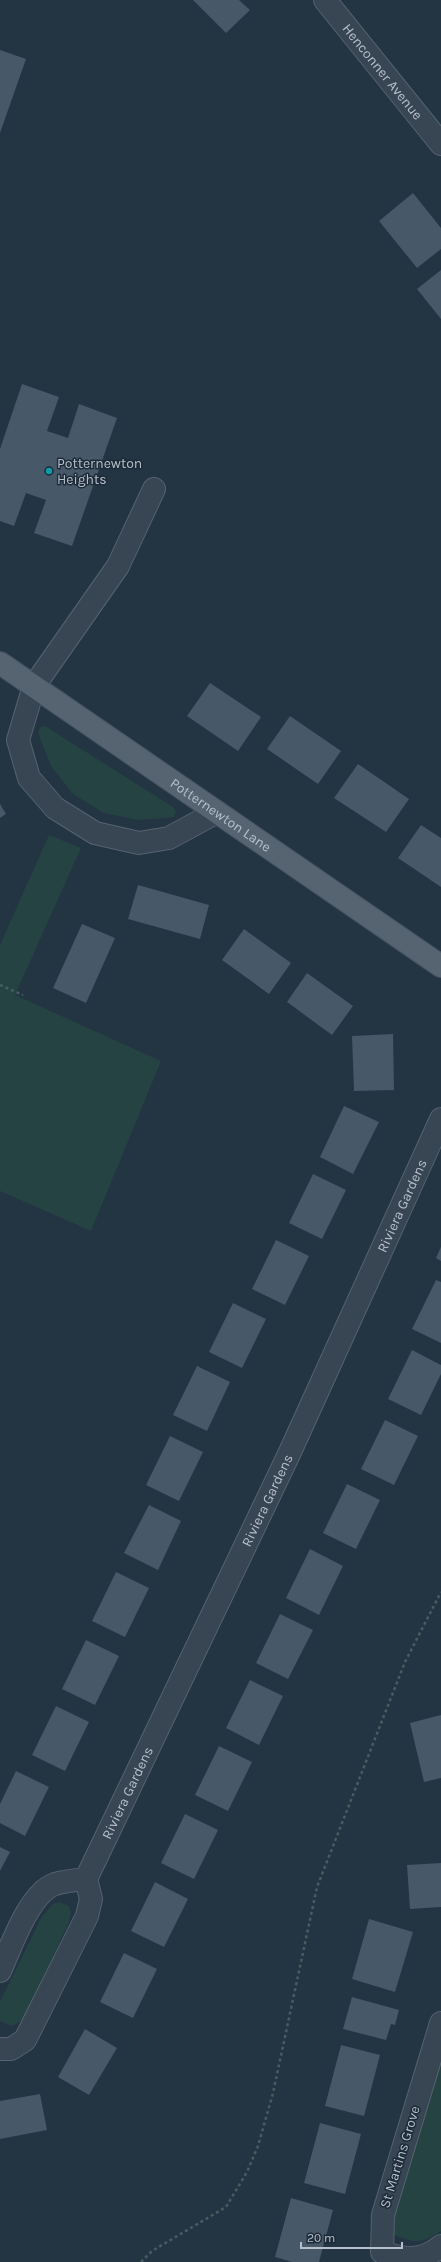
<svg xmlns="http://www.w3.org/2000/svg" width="441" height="2262" viewBox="0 0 441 2262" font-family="Karla,sans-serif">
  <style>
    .green { fill: #264343 }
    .building { fill: #475869 }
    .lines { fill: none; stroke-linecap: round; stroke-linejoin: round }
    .minor-casing { stroke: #56636f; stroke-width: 24 }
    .major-casing { stroke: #45515e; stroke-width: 24 }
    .path { stroke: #445f60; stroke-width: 2.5; stroke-dasharray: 3 3; stroke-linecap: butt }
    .minor { stroke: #384552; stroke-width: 22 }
    .major { stroke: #566472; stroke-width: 22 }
    .culture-dot { fill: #0f9aa8; stroke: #1d2a37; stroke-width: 1.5 }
    .labels { text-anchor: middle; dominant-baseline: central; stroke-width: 3; stroke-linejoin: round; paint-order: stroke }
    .street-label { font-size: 14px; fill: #b5c0cc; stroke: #1d2a37 }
    .poi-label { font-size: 14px; fill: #b5c0cc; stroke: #1d2a37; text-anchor: start }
  </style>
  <rect width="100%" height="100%" fill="#233442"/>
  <path class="green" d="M45,726L173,807L176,812L174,817L139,820L104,813L73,794L51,766L38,733L40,727Z
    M49,835L81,848L15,995L161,1061L91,1231L0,1191V945Z
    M60,1902L68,1906L71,1911L69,1922L23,2020L12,2026L0,2021V2002L41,1918L53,1904Z
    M441,2058V2231C420,2245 415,2243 392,2234L394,2214Z"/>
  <path class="building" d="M193,0H239L250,10L226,33Z
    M0,50L26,59L0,133Z
    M413,193L441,228V249L417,268L379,221Z
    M441,270V319L417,289Z
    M22,384L59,397L47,431L68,438L79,404L117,418L72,546L34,533L46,500L26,493L14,526L0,521V449Z
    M210,683L261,717L238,751L187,716Z
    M290,716L341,751L318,784L267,749Z
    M358,764L409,799L386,832L334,798Z
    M0,804L6,814L0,818Z
    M421,825L441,838V887L398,858Z
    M138,885L209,905L200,939L128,919Z
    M82,924L115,938L86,1003L53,988Z
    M244,929L291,963L269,994L222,960Z
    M307,973L353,1006L332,1035L287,1002Z
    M393,1034L394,1090L354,1091L352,1036Z
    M344,1106L379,1122L353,1174L320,1157Z
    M313,1174L346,1190L322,1239L289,1223Z
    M276,1240L309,1256L285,1305L252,1289Z
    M441,1247V1261L436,1258Z
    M436,1280L441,1282V1343L412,1329Z
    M233,1303L266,1319L242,1368L209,1352Z
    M412,1350L441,1365V1374L421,1415L388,1399Z
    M197,1366L230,1382L207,1431L173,1415Z
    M385,1420L418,1436L394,1485L361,1469Z
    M170,1436L203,1452L179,1501L146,1485Z
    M347,1484L380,1500L356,1549L323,1533Z
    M149,1505L181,1521L158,1570L124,1553Z
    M310,1549L343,1566L319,1615L286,1598Z
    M116,1572L149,1588L125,1637L92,1621Z
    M280,1614L313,1630L288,1679L256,1663Z
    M86,1640L119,1656L95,1705L62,1689Z
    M250,1680L283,1696L259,1745L226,1728Z
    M56,1706L89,1722L65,1771L32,1755Z
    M441,1715V1778L424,1782L410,1723Z
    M219,1746L252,1762L228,1811L195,1795Z
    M16,1771L49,1787L25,1836L0,1823V1804Z
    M185,1814L218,1830L194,1879L161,1863Z
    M0,1847L10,1852L0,1871Z
    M441,1863V1907L410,1909L407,1865Z
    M155,1882L188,1899L164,1947L131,1931Z
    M369,1919L413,1932L395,1992L352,1979Z
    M124,1953L157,1969L133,2018L100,2002Z
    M352,1997L399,2010L395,2025L391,2024L386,2040L343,2029Z
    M85,2029L117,2048L89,2095L58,2077Z
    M341,2045L380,2055L364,2116L325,2106Z
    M40,2094L47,2130L0,2139V2101Z
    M320,2123L361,2134L345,2194L304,2183Z
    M291,2198L333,2210L319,2262H292L275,2257Z"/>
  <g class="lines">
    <defs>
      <g id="minor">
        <path id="s1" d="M325,0L441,144"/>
        <path d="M154,489L118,566L34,686L18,740L29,778L55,808L95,833L139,843L169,838L217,812"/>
        <path d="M0,1971C11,1947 29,1893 55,1884C65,1881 76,1880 86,1879"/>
        <path d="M441,2023L383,2215L382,2252C405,2260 421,2262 441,2246"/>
        <path id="s2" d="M0,2049H11L25,2040L87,1916L91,1899L86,1879L290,1452L441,1119"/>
      </g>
      <g id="major">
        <path id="s3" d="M0,663L441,966"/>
      </g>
    </defs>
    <use href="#minor" class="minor-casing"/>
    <use href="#major" class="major-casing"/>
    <path class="path" d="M0,985L23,995
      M141,2262L152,2251L226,2207L247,2172L258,2146L273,2093L317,1887L405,1662L441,1592"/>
    <use href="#minor" class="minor"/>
    <use href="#major" class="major"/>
  </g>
  <circle class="culture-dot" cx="49" cy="471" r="4"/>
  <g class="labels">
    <g class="street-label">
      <text stroke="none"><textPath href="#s1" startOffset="92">Henconner Avenue</textPath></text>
      <text stroke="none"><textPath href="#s3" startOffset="268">Potternewton Lane</textPath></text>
      <text stroke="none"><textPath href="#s2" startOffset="948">Riviera Gardens</textPath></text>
      <text stroke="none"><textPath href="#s2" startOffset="624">Riviera Gardens</textPath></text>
      <text stroke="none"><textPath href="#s2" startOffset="300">Riviera Gardens</textPath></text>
      <text transform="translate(400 2157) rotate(-73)">St Martins Grove</text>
    </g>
    <g class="poi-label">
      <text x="57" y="463">Potternewton<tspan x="57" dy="16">Heights</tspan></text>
    </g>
  </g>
  <path d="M301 2242v6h101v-6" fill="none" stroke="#b5c0cc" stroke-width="2"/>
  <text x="307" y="2242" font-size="12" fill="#b5c0cc" stroke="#1d2a37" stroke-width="3" paint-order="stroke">20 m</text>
</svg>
